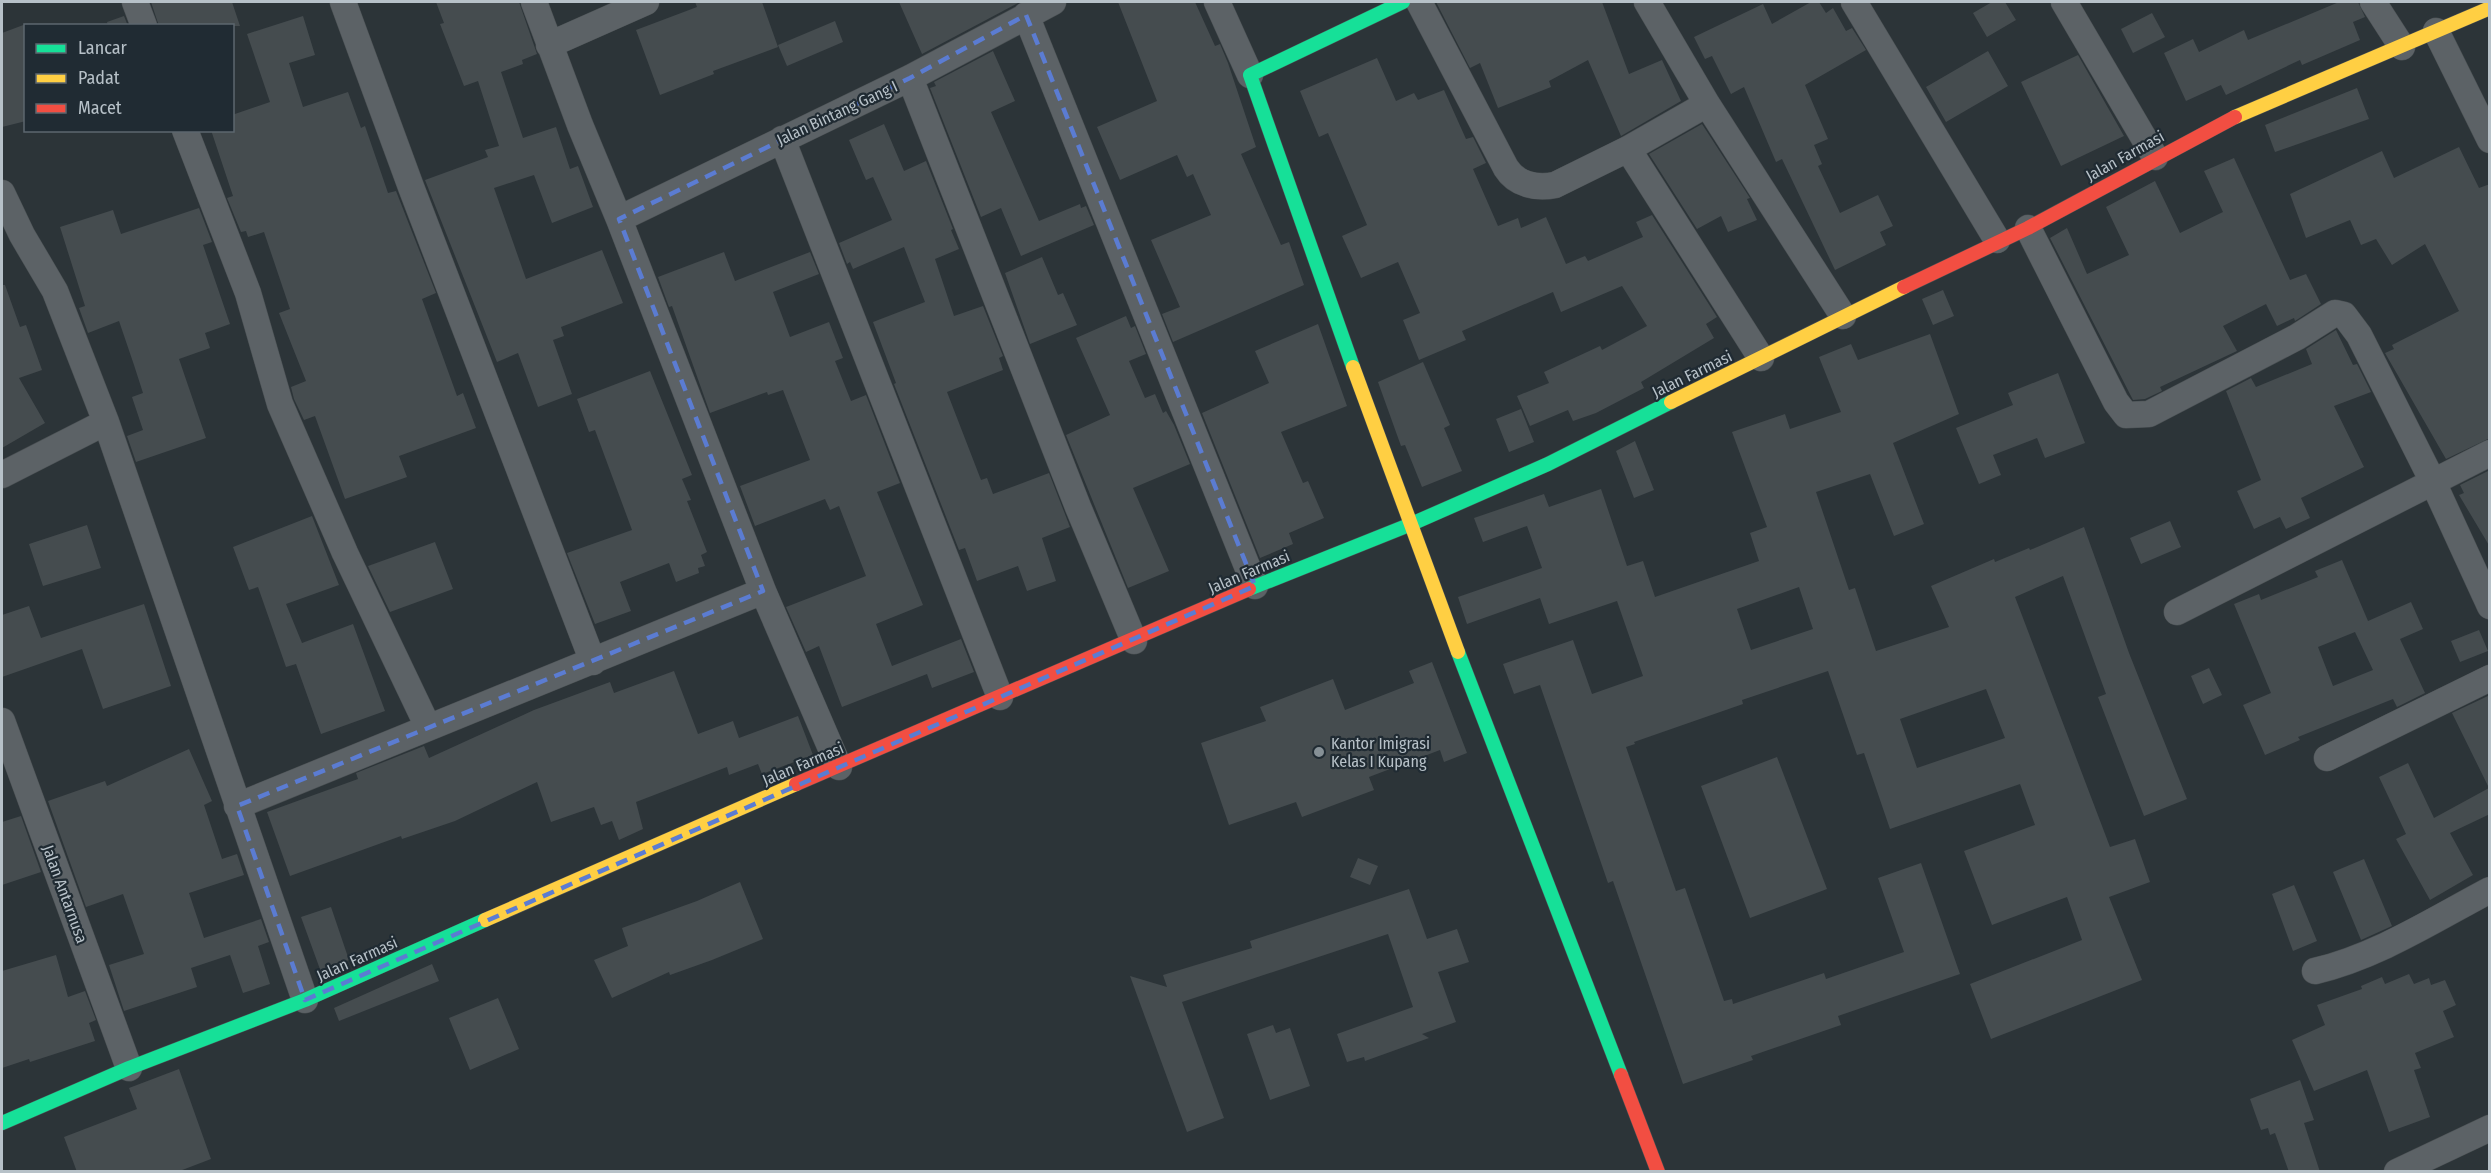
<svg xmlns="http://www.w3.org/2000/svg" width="2491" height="1173" viewBox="0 0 2491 1173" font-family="'Fira Sans Condensed',sans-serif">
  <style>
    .building { fill: #454c4f; fill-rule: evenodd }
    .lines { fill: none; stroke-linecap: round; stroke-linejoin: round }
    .street-casing { stroke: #4a5053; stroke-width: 27 }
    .fast-casing { stroke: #4a5053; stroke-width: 15 }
    .slow-casing { stroke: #4a5053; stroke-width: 15 }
    .jam-casing { stroke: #4a5053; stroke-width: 15 }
    .street { stroke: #5c6266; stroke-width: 26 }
    .fast { stroke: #16e098; stroke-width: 14 }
    .slow { stroke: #ffcf43; stroke-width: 14 }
    .jam { stroke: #f24e42; stroke-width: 14 }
    .marked { fill: none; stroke: #5b7cd2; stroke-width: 4.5; stroke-dasharray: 12 8; stroke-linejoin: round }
    .poi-dot { fill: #869096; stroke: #202b33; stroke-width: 2 }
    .labels { text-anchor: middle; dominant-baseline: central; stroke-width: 4.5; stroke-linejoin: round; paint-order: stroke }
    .street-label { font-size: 16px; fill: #b7c1c8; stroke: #202b33 }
    .poi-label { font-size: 16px; fill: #b7c1c8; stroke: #202b33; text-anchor: start }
  </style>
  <rect width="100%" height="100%" fill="#2c3438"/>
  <path class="building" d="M151,2H232L240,26H159Z
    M436,2H519L537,54L522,60L523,64L501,72L523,138L556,127L570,169L578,166L593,207L552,223L534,175L494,188L526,279L602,250L623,303L561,327L564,336L553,340L572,394L538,407L518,353L497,362L425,180L488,157L485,150L499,146L478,81L464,86L440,24L444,23Z
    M695,2H762L778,47L713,71L714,74L660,95L636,30L697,7Z
    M899,2H1020L922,54Z
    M1118,2H1195L1215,46L1220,44L1228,63L1256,147L1241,154L1281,245L1289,242L1304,285L1173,342L1162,314L1180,307L1151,240L1211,215L1193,174L1187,177L1177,155L1120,180L1097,127L1157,101Z
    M1436,2H1602L1629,74L1662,60L1681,101L1621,136L1588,60L1549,81L1551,87L1498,108L1480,63L1470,68Z
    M1811,2H1819L1826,13L1833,8L1846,31L1852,28L1866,50L1805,85L1828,139L1814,145L1822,164L1818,166L1840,213L1878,195L1893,226L1880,232L1886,245L1835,270L1782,159L1776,162L1744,87L1731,94L1712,56L1705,59L1694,37L1763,4L1772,24Z
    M1992,2H2005L2016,20L1987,37L1973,13Z
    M2339,2H2358L2365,17L2353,22L2360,40L2302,65L2300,60L2226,95L2221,85L2186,101L2164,53L2193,39L2199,52L2244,30L2248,40Z
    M2152,13L2165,37L2133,53L2121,29Z
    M124,16L128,26H108L107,22Z
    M303,16L315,55L289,63L303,107L348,92L361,128L365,126L388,193L396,191L436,293L422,299L457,396L463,393L476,428L399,456L407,477L345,499L315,416L304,420L294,399L291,387L306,381L279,313L290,309L264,232L248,237L246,231L241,232L227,198L233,196L211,130H232V115L270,102L247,34Z
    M835,21L843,42L787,66L778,45Z
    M26,24V121L2,127V33Z
    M993,51L1015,101L991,112L1039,221L1080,204L1081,208L1086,206L1094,225L1021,256L1001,208L981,217L930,88L936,86L934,82Z
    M1988,51L2008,86L1946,122L1926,87Z
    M2078,55L2124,136L2061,166L2021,82Z
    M1377,58L1396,101L1414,93L1418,100L1444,90L1466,139L1473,137L1486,163L1473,169L1498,226L1518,218L1521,228L1546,217L1566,264L1585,256L1588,261L1643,237L1636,222L1652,215L1717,317L1706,324L1714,338L1641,382L1644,388L1596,413L1573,421L1568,410L1530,426L1517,396L1549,383L1544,372L1600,346L1602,350L1647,326L1622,286L1561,312L1553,292L1462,331L1466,340L1419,360L1403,320L1420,313L1398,262L1361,278L1342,236L1367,225L1328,133L1319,137L1300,91Z
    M2357,88L2369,119L2275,152L2265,125Z
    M884,124L904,171L926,161L953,229L951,230L959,249L935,259L954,316L983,306L1003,356L999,358L1003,370L947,392L981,480L987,478L993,494L1049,473L1070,527L1042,538L1056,581L1027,591L1018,566L977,581L965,548L959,550L894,384L896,383L873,322L925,302L904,247L853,269L850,262L847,264L839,243L892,220L873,177L866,180L849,140Z
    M1702,124L1750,198L1747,199L1757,220L1728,232L1721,216L1697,229L1649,154Z
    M2459,147L2479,188L2490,184V438L2446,459L2385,353L2394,349L2392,345L2459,311L2425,244L2392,265L2376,239L2361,245L2350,220L2306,238L2290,194L2382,151L2394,178Z
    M2234,158L2290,280L2306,274L2321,304L2295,321L2294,318L2277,326L2266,304L2223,326L2237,351L2160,387L2162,391L2145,399L2133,400L2050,238L2067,228L2087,274L2129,255L2106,207L2155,181L2180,233L2223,212L2204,171Z
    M199,208L212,242L203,245L230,324L205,333L210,348L179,359L206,438L136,462L127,436L143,430L132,397L143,393L134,365L119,321L88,333L79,308L85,306L60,227L113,210L121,234Z
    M724,252L735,281L810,252L819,274L773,292L790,337L829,322L843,358L835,361L851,401L866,395L900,483L877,492L923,605L876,624L892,666L961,639L974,672L932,688L927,674L842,707L819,646L806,652L786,607L866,576L839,506L830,510L825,499L755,526L740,486L810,460L783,390L768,395L767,392L710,413L672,306L669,307L658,277Z
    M1042,257L1058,295L1063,293L1077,325L1030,344L1005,273Z
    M2,285H5L20,327L26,325L42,370L19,378L45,423L2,448Z
    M1943,290L1954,316L1933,325L1922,299Z
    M1126,316L1131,328L1135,326L1146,354L1129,361L1145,398L1155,394L1163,413L1166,411L1174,425L1190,464L1133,488L1169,571L1128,588L1066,435L1110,415L1076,338Z
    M1318,324L1347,406L1281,432L1303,483L1308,481L1324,518L1289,533L1293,544L1260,558L1202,413L1269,383L1255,351Z
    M2336,330L2353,365L2357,364L2371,392L2334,406L2364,467L2301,498L2310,518L2286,529L2280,517L2254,529L2237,491L2261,480L2226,391L2251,378L2256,387L2312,364L2306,349Z
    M1930,334L1959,414L1893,443L1924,524L1894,536L1870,474L1816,492L1849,590L1855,588L1876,651L1949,627L1931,586L1994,559L1995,562L2029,548L2030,550L2084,527L2129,653L2187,799L2144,816L2098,697L2106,694L2063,576L2015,597L2110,847L2135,839L2150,882L2109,897L2142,980L1991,1039L1970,984L2082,940L2067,897L1992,925L1964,851L2035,825L2020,784L1890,829L1864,753L1857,755L1828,671L1742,700L1743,704L1634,742L1635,744L1626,747L1676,891L1685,888L1724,1001L1732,999L1733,1004L1824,973L1826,979L1904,952L1878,878L1921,863L1960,974L1838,1016L1841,1025L1751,1056L1753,1060L1683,1084L1613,881L1608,883L1540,685L1514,694L1503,664L1573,640L1592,694L1643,676L1617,601L1549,624L1540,598L1467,624L1458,597L1542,568L1527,526L1483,542L1474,518L1544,494L1549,507L1601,489L1627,566L1643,561L1655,597L1759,561L1750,533L1767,527L1732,432L1785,414L1790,429L1841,412L1819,357L1851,344L1858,360ZM1799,587L1813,629L1751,650L1737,609ZM1986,689L2005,738L1917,768L1900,719Z
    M1423,362L1450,425L1444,428L1462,471L1422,487L1405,445L1401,446L1378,382Z
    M650,371L692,475L682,479L691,500L687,501L707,552L701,555L705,566L698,568L699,573L676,582L669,563L620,582L631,611L595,624L567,553L632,530L595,430L589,432L577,399Z
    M2058,373L2085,443L2045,458L2037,438L1993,455L2001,475L1979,484L1956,428L2013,405L2008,393Z
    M1521,409L1534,442L1509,452L1496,419Z
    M1635,441L1654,490L1634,498L1616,451Z
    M2490,470V547L2459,495L2464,493L2460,485Z
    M312,516L339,585L286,604L302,643L353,624L385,711L321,734L296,664L286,667L258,587L249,590L233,547Z
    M2170,521L2181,547L2141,564L2130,538Z
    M87,525L101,568L43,586L29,544Z
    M435,542L453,589L390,612L368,566Z
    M2342,560L2368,621L2411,602L2423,629L2400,639L2425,693L2397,707L2393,699L2298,737L2300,740L2265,755L2243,705L2271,693L2234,604L2259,594L2261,600L2318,577L2315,571ZM2355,632L2373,670L2333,686L2318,647Z
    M144,604L171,686L103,709L82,649L2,677V615L29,606L41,638Z
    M2479,630L2488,651L2460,662L2451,641Z
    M1432,662L1467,753L1444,762L1440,750L1369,777L1374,790L1302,817L1296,802L1229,825L1201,743L1266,721L1260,707L1333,679L1345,710L1414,683L1409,671Z
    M2209,668L2222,695L2203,704L2191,676Z
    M674,671L698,734L733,721L739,738L798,716L813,755L762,774L758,764L729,775L727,767L636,802L643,829L619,840L612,821L601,825L594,807L551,822L537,782L455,821L402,839L401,836L290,876L267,812L358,779L356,773L424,746L429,758L534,710L610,682L614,693Z
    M2490,695V814L2450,833L2473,875L2430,900L2396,839L2406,834L2379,777L2408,763L2434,818L2489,788L2452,713Z
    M189,749L212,801L204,805L222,859L237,854L244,875L189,893L204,938L261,919L269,942L258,946L270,984L243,993L230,955L191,968L197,987L124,1011L109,965L144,954L123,894L86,907L48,801L105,781L107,786Z
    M1777,757L1827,889L1750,918L1701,786Z
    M21,816L41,872L2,885V822Z
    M1358,858L1378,866L1370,885L1350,877Z
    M2364,859L2392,926L2361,940L2333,872Z
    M740,882L763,939L712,960L670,975L669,972L612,998L594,960L628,946L622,928L697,901Z
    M2294,885L2317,941L2293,951L2272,894Z
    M1409,889L1427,939L1457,929L1469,962L1438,972L1456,1022L1422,1034L1429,1038L1365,1061L1364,1057L1347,1062L1337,1034L1413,1007L1388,934L1182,1002L1224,1118L1187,1132L1130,976L1167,987L1163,975L1252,948L1250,941Z
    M331,907L349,960L321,972L301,917Z
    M56,955L68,997L85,991L96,1020L89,1023L95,1041L30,1062L29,1059L2,1068V971Z
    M432,964L439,981L339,1021L334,1008Z
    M2409,974L2414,984L2429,978L2431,985L2445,980L2456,1005L2443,1011L2454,1037L2415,1053L2421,1068L2414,1070L2430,1117L2389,1132L2367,1070L2314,1091L2292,1040L2325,1025L2317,1005L2362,989L2361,986L2382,977L2385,984Z
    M498,998L519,1049L470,1070L449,1018Z
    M1273,1025L1276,1033L1290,1028L1310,1086L1270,1100L1247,1034Z
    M179,1069L211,1159L177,1172H77L64,1137L137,1109L129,1088Z
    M2300,1080L2314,1120L2304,1123L2320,1172H2289L2275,1133L2270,1135L2268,1128L2261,1130L2250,1099Z"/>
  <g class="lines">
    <defs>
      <path id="street" d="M135,2L144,26
        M343,2L411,187L593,662
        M534,2L580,125L619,219L763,591L839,767
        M1217,2L1250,75
        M1419,2L1506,168C1516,184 1536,189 1555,185L1628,149L1707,104
        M1647,2L1707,104L1843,316
        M1854,2L1997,240
        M2064,2L2155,157
        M2373,2L2402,47
        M1026,15L1255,586
        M2436,31L2490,140
        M549,45L646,2
        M910,78L1078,507L1134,641
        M185,130L248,293L280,404L345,553L428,727
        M782,139L1000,697
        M1628,149L1761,358
        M2,193L22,235L55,291L106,422L305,1000
        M619,219L910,78L1053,2
        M2028,228L2116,402L2126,415L2149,414L2297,337L2335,313L2344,315L2359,335L2433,482L2490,606
        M2,475L106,422
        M2177,612L2490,453
        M2,721L129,1068
        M2327,758L2490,678
        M237,806L763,591
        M2315,971C2378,956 2433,920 2490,890
        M2397,1172L2490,1128"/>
      <path id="fast" d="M1353,367L1250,75L1403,2
        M1249,589L1409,525L1548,464L1671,402
        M1458,652L1621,1075
        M2,1123L129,1068L305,1000L485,920"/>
      <path id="slow" d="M2235,117L2490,8
        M1353,367L1458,652
        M1671,402L1904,287
        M485,920L796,784"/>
      <path id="jam" d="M1904,287L2028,228L2235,117
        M796,784L1249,589
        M1621,1075L1658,1172"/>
    </defs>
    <use href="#street" class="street-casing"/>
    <use href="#fast" class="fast-casing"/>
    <use href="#slow" class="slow-casing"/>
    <use href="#jam" class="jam-casing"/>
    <use href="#street" class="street"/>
    <use href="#fast" class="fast"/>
    <use href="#slow" class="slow"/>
    <use href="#jam" class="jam"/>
  </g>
  <path class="marked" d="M1026,15L1255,586L305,1000L237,806L763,591L619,219L910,78Z"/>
  <circle class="poi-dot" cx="1319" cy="752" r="6"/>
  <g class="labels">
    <g class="street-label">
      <text transform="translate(837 113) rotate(-25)">Jalan Bintang Gang I</text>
      <text transform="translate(2125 156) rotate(-29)">Jalan Farmasi</text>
      <text transform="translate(1692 374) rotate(-26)">Jalan Farmasi</text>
      <text transform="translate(1249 572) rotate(-23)">Jalan Farmasi</text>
      <text transform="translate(803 764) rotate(-23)">Jalan Farmasi</text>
      <text transform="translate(65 894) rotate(70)">Jalan Antarnusa</text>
      <text transform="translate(357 959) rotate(-24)">Jalan Farmasi</text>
    </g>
    <g class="poi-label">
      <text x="1331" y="743">Kantor Imigrasi<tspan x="1331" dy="18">Kelas I Kupang</tspan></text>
    </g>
  </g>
  <rect width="2491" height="1173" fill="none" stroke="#b7c1c8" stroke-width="6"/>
  <rect x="24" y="24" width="210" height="108" fill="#202b33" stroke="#5c676f" stroke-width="1.5"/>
  <rect x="36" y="44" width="30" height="9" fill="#16e098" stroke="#5c676f" stroke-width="1.5"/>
  <text x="78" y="54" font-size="18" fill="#b7c1c8">Lancar</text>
  <rect x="36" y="74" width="30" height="9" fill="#ffcf43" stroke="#5c676f" stroke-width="1.5"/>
  <text x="78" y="84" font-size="18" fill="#b7c1c8">Padat</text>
  <rect x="36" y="104" width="30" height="9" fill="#f24e42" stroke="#5c676f" stroke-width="1.5"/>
  <text x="78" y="114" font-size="18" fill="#b7c1c8">Macet</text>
</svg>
